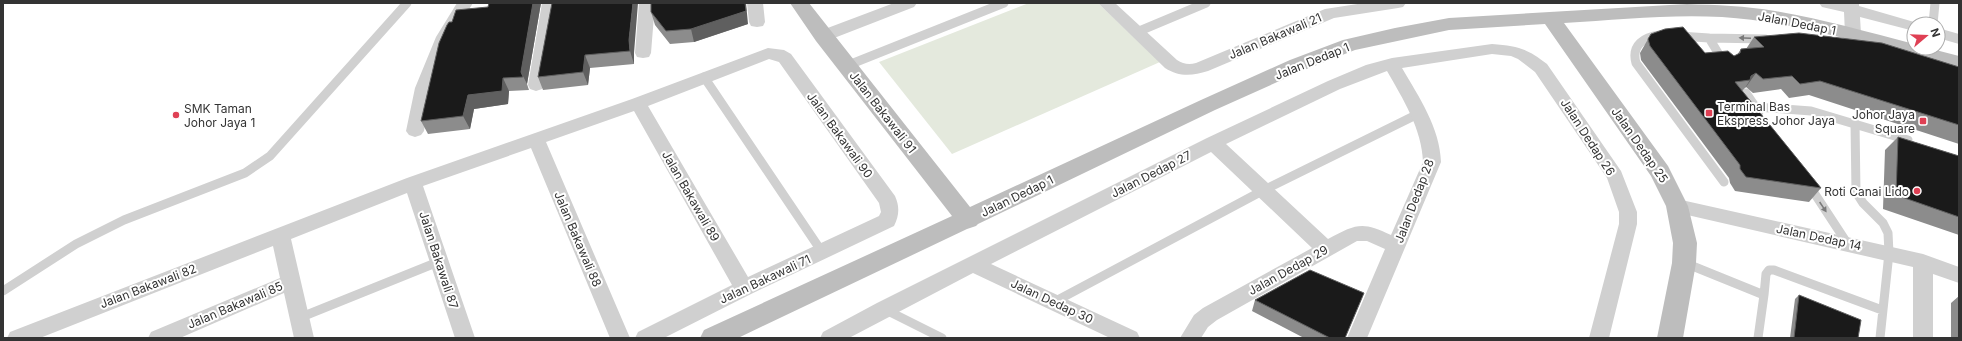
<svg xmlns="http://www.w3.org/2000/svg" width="1962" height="341" viewBox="0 0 1962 341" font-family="Inter,sans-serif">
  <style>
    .green { fill: #e4e9dd }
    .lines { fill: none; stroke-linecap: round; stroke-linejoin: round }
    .lane { stroke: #d0d0d0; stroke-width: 9 }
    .street { fill: #d0d0d0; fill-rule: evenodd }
    .secondary { fill: #bdbdbd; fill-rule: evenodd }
    .wall { fill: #8c8c8c }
    .shaded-wall { fill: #5f5f5f }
    .building { fill: #1a1a1a; stroke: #5f5f5f }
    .oneway { fill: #7a7a7a }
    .poi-dot { fill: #df4054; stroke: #fff; stroke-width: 1.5 }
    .labels { text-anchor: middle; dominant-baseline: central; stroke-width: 4; stroke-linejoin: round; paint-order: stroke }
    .street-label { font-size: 12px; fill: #333; stroke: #fff }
    .poi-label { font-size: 12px; fill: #333; stroke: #fff; text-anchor: start }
  </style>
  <rect width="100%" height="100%" fill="#fff"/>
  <path class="green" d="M1029,3H1098L1160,62L952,154L879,62Z"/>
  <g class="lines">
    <path class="lane" d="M1933,24L1935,3
      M1137,32L1206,3
      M1660,35C1644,37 1631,45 1636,63L1724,182
      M1679,36L1709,38
      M1723,61L1709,38L1765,39
      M846,66L1004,3
      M704,77L822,252
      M1746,93L1759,112
      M1756,107L1811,111L1908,140
      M1855,123L1856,192L1863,203L1883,223L1888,233L1889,253L1880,338
      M1809,185L1847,243
      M1685,263L1764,295L1758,338
      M3,291L76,244L124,220L245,173L270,156L407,3
      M1764,295L1766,274L1769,270H1774L1882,310
      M1054,302L1264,190L1418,114
      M884,309L942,338
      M299,318L438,262"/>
    <path class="street" d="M457,3H473L452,37L431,88L424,131L421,135L415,137L409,135L406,131L415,88L436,37Z
      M542,3H558L544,85L542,89L536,91L530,89L528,85Z
      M639,3H655L651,53L649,57L643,58L637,57L635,53Z
      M747,3H763L765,22L763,26L757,27L751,26L749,22Z
      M894,3H917L914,7L829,40L823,41L817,40L815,36L817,32Z
      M1098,3H1115L1177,60C1183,64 1189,65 1196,63L1325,9L1364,3H1406L1403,7L1398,8L1334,18L1208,71C1192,76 1179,77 1165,68Z
      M1819,3H1859V6L1921,24H1914V31L1860,17L1861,34L1859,38L1853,39L1847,38L1845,34L1844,12L1822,7Z
      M1938,28L1959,34V44L1938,38Z
      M1492,44C1518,46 1526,48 1547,64L1621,171L1637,212V224L1609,338H1589L1619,224V212L1607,178L1535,72L1518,59L1511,56L1492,54L1402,68C1419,97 1440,128 1441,162L1367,338H1347L1385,249L1367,241H1357L1217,320L1208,327L1201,338H1180L1194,315L1203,308L1312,248L1211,152L991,264L1137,332L1140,338H1110L973,273L849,338H820L823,332L877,303L1207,138L1328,81L1366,65L1392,58ZM1387,71C1403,99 1422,129 1423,162L1391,235C1362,221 1356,224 1328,239L1226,144L1340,89Z
      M768,48L784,50L791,54L895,196C900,207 899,216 894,226L751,294L664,338H635L638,332L732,285L634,111L546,142L630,338H610L531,148L423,186L475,338H455L407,193L291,239L314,338H294L284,293L180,338H148L151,332L280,278L273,246L40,338H7L10,332L407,178L632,99ZM769,59L779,62L879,203L881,212L879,216L748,277L648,106Z
      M1677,199L1923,254L1959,267V283L1933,274V338H1913V267L1670,211L1668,206L1670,201Z"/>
    <path class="secondary" d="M790,3H809L970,207L1201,100L1290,60L1343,40L1395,28L1449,18L1687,4C1716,5 1746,6 1775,11C1822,19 1868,32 1914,44V48H1928L1959,56V70C1881,49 1803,22 1722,17C1669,14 1616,20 1564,23L1668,166L1688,206L1697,243L1696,263L1683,338H1657L1672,263L1673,243L1666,206L1651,176L1545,24L1449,30L1355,50L1304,70L1215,110L978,224L976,226L967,229L738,338H700L704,330L952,216L816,41Z"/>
  </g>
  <path class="wall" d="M489,3H541L527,84L529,90L509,91L508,104L474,109L470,129L428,134L421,121L452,22L488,7Z
    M552,3L634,53V64L590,68L588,85L543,90L538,77Z
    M651,12L748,24L694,42L670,44L655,25Z
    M1651,34L1705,53L1734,56L1737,55L1741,49H1746L1754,37L1959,67V144L1809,95L1789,98L1781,89L1753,93L1746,87L1742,91L1821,188L1809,202L1735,191L1730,183L1729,178L1641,60L1640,53Z
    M1898,137L1959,156V235L1883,209L1885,150Z
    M1799,295L1858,338H1790L1795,299Z
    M1959,296V338H1951V303Z
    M1255,300L1345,338H1304L1252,311Z"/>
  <path class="shaded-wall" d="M533,3H541L527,84L521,72Z
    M633,3H638L634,53V64L630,51L629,40Z
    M745,3H746L748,24L694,42L691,29Z
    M585,55L590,68L588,85L583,72Z
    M1756,73L1746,87L1745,88L1750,80L1751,76Z
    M503,78L509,91L508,104L474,109L470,129L463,116L468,95Z"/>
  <path class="building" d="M489,3H533L521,72L523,77L503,78L502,91L468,95L463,116L421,121L439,43L447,25L449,22H452L456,10L488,7Z
    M552,3H633L629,40L630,51L585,55L583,72L538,77Z
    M651,3H745L746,11L691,29L666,31L651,12Z
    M1683,27L1705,53L1728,51L1734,56L1740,53L1741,49L1764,47L1754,37L1799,33L1882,43L1959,67V125L1820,81L1800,84L1792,76L1763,79L1756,73L1751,76L1750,80L1735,82L1821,188L1746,177L1740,169V165L1650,46L1648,39L1651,34L1665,29Z
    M1898,137L1959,156V217L1896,195Z
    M1310,270L1364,293L1345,338H1330L1255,300Z
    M1799,295L1861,320L1858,338H1794Z"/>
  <defs><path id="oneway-solid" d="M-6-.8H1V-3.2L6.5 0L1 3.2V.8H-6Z"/></defs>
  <g class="oneway">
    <use href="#oneway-solid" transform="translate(1745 38) rotate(-178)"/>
    <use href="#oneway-solid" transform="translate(1823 207) rotate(56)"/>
  </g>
  <g class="poi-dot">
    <rect x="1705" y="109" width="8" height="8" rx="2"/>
    <circle cx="176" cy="115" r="4"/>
    <rect x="1919" y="117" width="8" height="8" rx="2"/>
    <circle cx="1917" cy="191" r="4"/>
  </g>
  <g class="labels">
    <g class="street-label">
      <text transform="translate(1797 23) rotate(11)">Jalan Dedap 1</text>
      <text transform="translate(1275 36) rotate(-23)">Jalan Bakawali 21</text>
      <text transform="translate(1312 61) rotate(-22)">Jalan Dedap 1</text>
      <text transform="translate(883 112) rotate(52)">Jalan Bakawali 91</text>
      <text transform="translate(840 135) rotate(54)">Jalan Bakawali 90</text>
      <text transform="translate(1588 137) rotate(57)">Jalan Dedap 26</text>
      <text transform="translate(1640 145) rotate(55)">Jalan Dedap 25</text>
      <text transform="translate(1151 174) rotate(-27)">Jalan Dedap 27</text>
      <text transform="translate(691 196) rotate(60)">Jalan Bakawali 89</text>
      <text transform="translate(1017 196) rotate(-26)">Jalan Dedap 1</text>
      <text transform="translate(1414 201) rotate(-69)">Jalan Dedap 28</text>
      <text transform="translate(1819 237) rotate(12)">Jalan Dedap 14</text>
      <text transform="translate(578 239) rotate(67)">Jalan Bakawali 88</text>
      <text transform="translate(439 260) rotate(72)">Jalan Bakawali 87</text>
      <text transform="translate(1288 270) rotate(-29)">Jalan Dedap 29</text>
      <text transform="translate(765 279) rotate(-25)">Jalan Bakawali 71</text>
      <text transform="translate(148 286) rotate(-21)">Jalan Bakawali 82</text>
      <text transform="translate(1052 301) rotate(25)">Jalan Dedap 30</text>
      <text transform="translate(235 305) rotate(-23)">Jalan Bakawali 85</text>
    </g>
    <g class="poi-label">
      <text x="1717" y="106">Terminal Bas<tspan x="1717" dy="14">Ekspress Johor Jaya</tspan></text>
      <text x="184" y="108">SMK Taman<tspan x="184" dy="14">Johor Jaya 1</tspan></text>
      <text x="1915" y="114" text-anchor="end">Johor Jaya<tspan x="1915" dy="14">Square</tspan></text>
      <text x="1909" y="191" text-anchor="end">Roti Canai Lido</text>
    </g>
  </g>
  <rect width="1962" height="341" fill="none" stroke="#333333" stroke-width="8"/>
  <g transform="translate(1926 36) rotate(71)"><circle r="19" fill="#ffffff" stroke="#adadad"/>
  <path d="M0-3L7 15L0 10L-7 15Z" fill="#df4054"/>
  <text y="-6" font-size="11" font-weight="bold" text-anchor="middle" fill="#333333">N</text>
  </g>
</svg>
